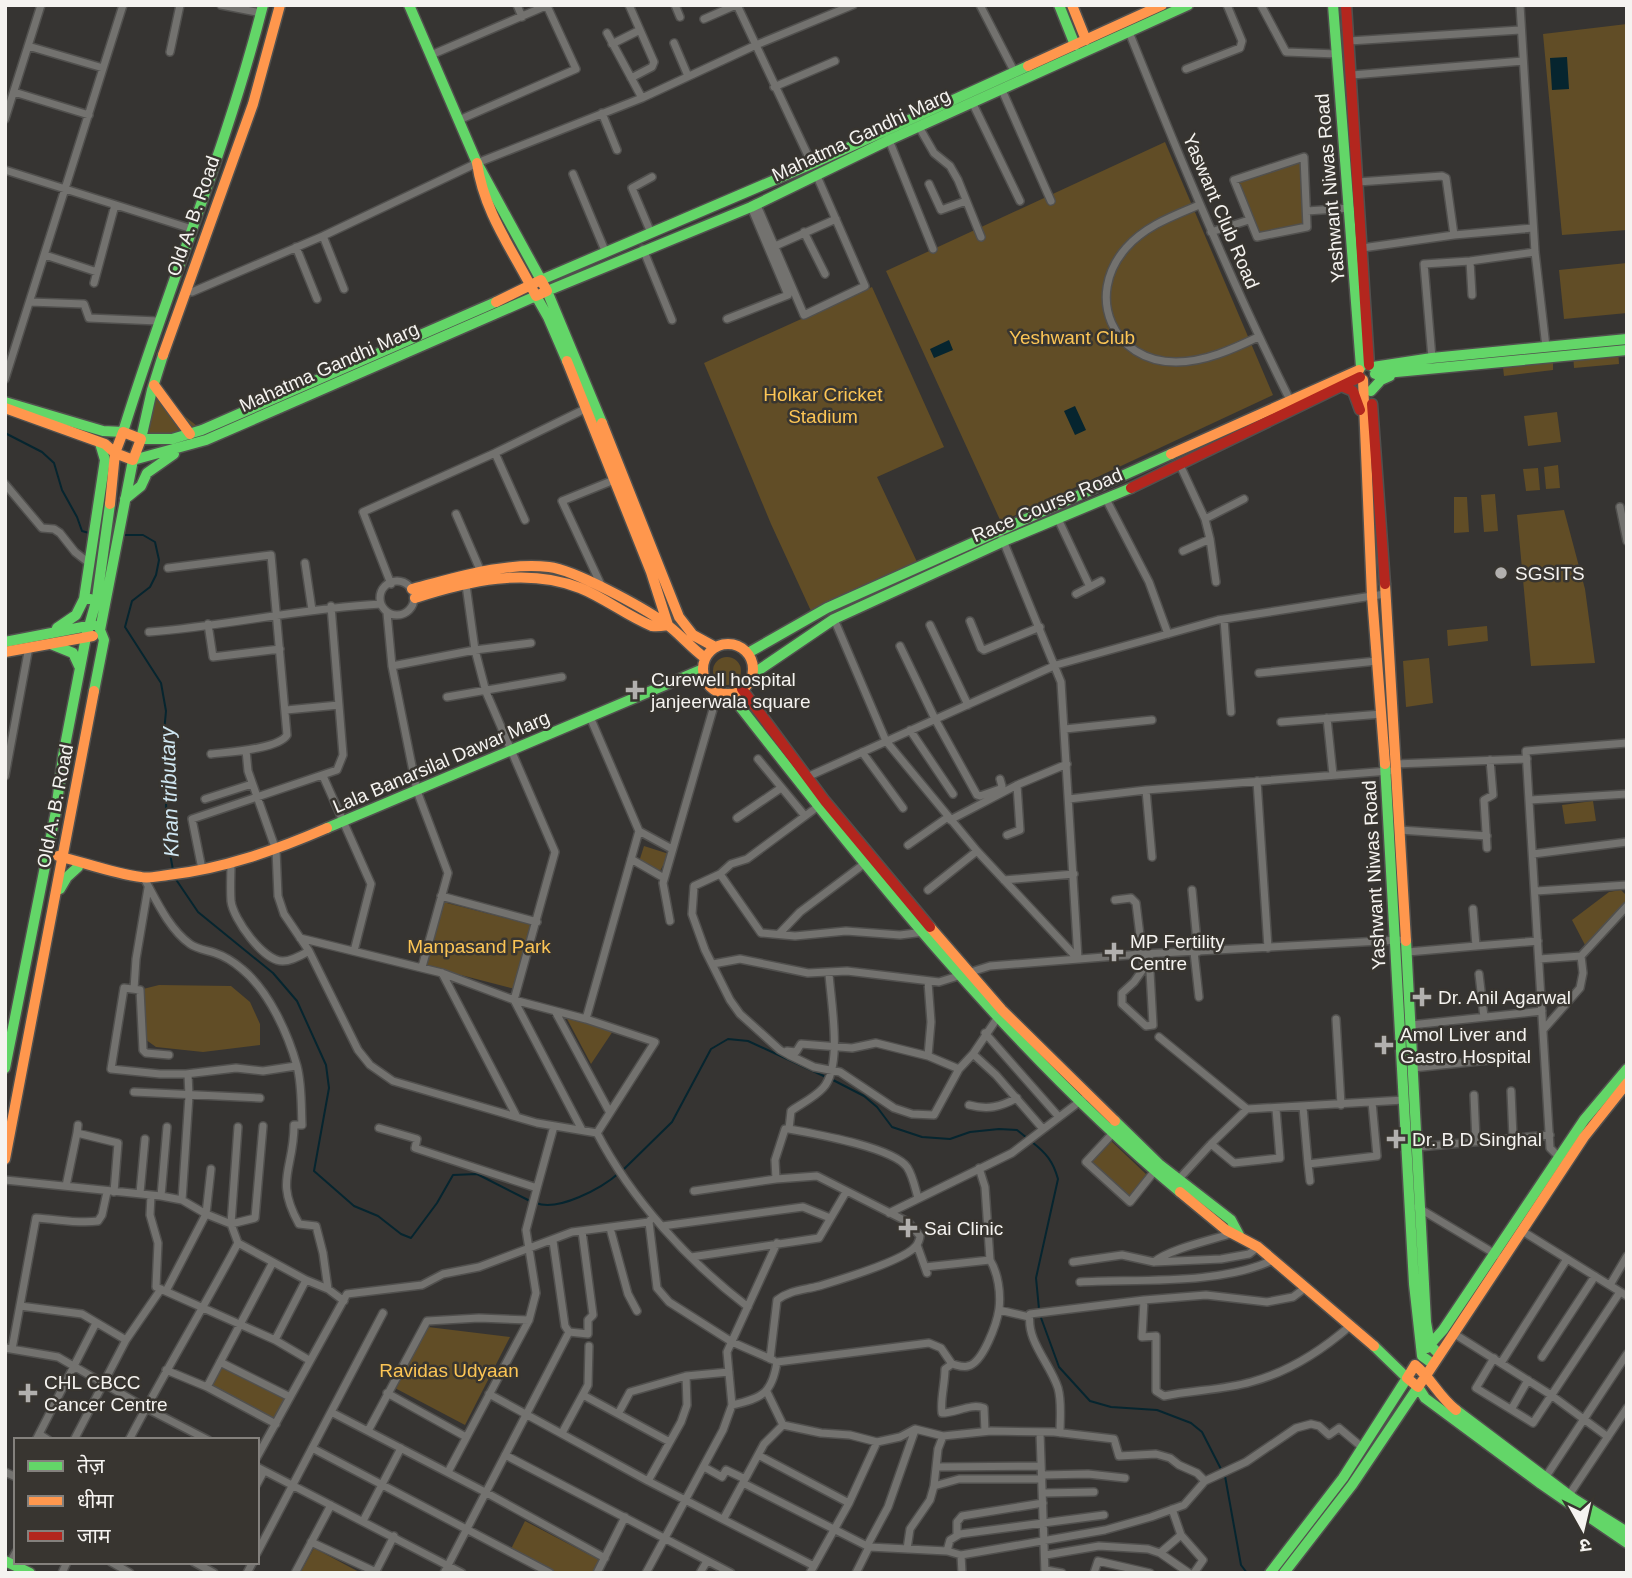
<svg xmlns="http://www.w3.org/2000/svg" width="1632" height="1578" viewBox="0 0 1632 1578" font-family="Helvetica,'Noto Sans Devanagari',sans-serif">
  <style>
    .green { fill: #614d26 }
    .water { fill: #06252f }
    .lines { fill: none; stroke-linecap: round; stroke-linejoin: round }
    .stream { stroke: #06252f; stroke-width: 2 }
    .street-casing { stroke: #51504e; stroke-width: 10 }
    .fast-casing { stroke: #51504e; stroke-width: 13 }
    .slow-casing { stroke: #51504e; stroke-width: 13 }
    .jam-casing { stroke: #51504e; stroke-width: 13 }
    .street { stroke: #73726f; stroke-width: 7 }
    .fast { stroke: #63d668; stroke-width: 10 }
    .slow { stroke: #ff974d; stroke-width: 10 }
    .jam { stroke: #b3261e; stroke-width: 10 }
    .poi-dot { fill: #b2b0ae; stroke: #383530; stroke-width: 2.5 }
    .labels { text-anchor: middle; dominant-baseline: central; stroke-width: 5; stroke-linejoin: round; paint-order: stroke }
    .street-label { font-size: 19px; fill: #f5f3f0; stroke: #383530 }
    .park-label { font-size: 19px; fill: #fcc555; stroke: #383530 }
    .poi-label { font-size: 19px; fill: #f5f3f0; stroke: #383530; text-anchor: start }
    .water-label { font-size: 21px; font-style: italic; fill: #cfe6f1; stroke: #383530 }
  </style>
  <rect width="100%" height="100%" fill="#363432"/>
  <path class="green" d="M1627,24V230L1562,235L1543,34Z
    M1165,142L1273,395L1001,522L886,271Z
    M1304,157L1307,227L1257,237L1234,180Z
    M1627,263V313L1564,319L1559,270Z
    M872,287L944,447L877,477L918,564L811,611L771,524L704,363Z
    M1618,348L1619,364L1574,368L1573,353Z
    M1553,355V370L1504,376L1502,359Z
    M152,390L202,430L141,439Z
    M1557,412L1561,442L1528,446L1524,416Z
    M1558,465L1560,488L1546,489L1544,467Z
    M1538,468L1540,490L1526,491L1523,469Z
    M1495,494L1498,531L1484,532L1481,495Z
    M1454,497H1467L1469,532L1454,533Z
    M1564,510L1585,589L1595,663L1531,666L1517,515Z
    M1487,626L1488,641L1448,646L1447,630Z
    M713 671a14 14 0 1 1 28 0a14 14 0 1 1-28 0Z
    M1429,658L1433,703L1406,707L1403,661Z
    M1593,801L1596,821L1565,824L1562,805Z
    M644,846L669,854L659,873L638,865Z
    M1621,890L1627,896V902L1585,945L1572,920L1609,892Z
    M443,902L532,925L515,989L426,966Z
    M159,985L231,986L250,1002L260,1024V1045L203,1052L156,1047L142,1037L143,989Z
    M565,1011L617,1025L591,1064L566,1017Z
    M1109,1139L1148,1176L1131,1200L1086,1163Z
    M428,1327L510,1337L465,1425L393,1387Z
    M225,1362L286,1396L273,1421L212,1387Z
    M525,1521L601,1561L595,1573H552L510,1551Z
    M314,1548L361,1573H300Z"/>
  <path class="water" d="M1567,57L1569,89L1552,90L1550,58Z
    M949,340L953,350L934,358L930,349Z
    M1075,406L1086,430L1075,435L1064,411Z"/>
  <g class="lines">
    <path class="stream" d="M5,433L42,452L54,463L62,490L77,517L82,531L89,533
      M122,535H143L155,542L159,560L156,575L150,587L132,601L125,627L161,683L166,711L164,732L167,837L173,870
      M175,878L198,912L273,973L297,1001L326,1065L329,1088L314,1171L354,1206L378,1216L401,1234L411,1238L437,1203L453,1175L477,1174L530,1201
      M833,1080L864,1096L877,1107L892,1127L922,1137L950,1139L970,1132L999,1129L1017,1130L1027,1138
      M1032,1142C1046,1153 1053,1161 1058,1179L1036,1278L1039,1309
      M623,1170L672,1122L711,1049L728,1039L748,1041L828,1078
      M536,1203C558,1212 602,1188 619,1173
      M1040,1315L1059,1367L1090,1401L1111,1407L1157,1410L1191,1423L1202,1432L1222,1471
      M1225,1476L1241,1565L1247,1573"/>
    <defs>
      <path id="street" d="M221,5L261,13
        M517,5L522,17
        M629,5L654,62L652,67L631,78
        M675,5L680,17
        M737,5L812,164
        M980,5L1015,73
        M1261,5L1286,52L1337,54
        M1520,5L1535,252L1546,347
        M704,19L736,5
        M1129,32C1179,156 1230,280 1290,400
        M607,33L642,98
        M1349,41L1520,30
        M674,43L688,76
        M612,44L640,30
        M28,46L103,68
        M170,52L180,5
        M431,55L548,5
        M1186,69L1240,48L1242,41L1227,5
        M1352,75L1523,61
        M774,87L835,61
        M1002,90L1051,201
        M14,92L89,115
        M973,104L1020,201
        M602,113L617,150
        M5,119L41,5
        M459,120L576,69L547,6
        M919,127L934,153L950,166L958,180L981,237
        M889,140L933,249
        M1304,157L1307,227L1257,237L1234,180Z
        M5,170L192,229
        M573,174L606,253
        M1358,182L1442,176L1446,178L1454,235
        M929,184L941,210L966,201
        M756,203L804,315L865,286L816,174
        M1199,205C1173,216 1145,226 1126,248C1084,296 1113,362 1176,362C1205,362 1233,349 1258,337
        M1307,211L1350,208
        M804,232L825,274
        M1211,232L1249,220
        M651,233L632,188L652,177
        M323,236L344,289
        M296,247L317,299
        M773,247L836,219
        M1362,248L1454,235L1533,228
        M643,249L672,320
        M45,255L97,272
        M1470,261L1472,295
        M94,283L115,205
        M186,290L192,292L323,236L477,163L642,98L756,45L853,5
        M30,302L84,304L89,318L158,321
        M727,319L788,295L751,207
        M1432,358L1424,264L1470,261L1535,252
        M5,379L123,5
        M495,453L525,520
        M1180,465L1205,519L1244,499
        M5,484L42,528L54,529L60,533L75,552L89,563
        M1106,499L1149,582L1168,634
        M1620,507L1627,541
        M456,514L481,572
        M1058,519L1090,587
        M1205,519L1210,539L1216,582
        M1002,538L1061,682L1078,959
        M1183,551L1210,539
        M305,563L312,610
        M168,568L271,555L287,735C279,749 228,752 211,754
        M380 598a17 17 0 1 1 34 0a17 17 0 1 1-34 0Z
        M391,584L363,512L495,453L587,408
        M466,585L475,650L486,692L555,852L514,1000L582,1130
        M602,587L562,501L614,480
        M1076,594L1101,581
        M387,613L392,666L417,791L448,873L422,967
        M834,619L886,741L977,851L928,890
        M1224,619L1231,712
        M970,621L981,648L984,650L1040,627
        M208,624L213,657L280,649
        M930,625L968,705
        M149,632C226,626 303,608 381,604
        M900,646L935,719L977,795L980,796L1000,789L1002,786L1000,779
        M392,666L475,650L531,643
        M1259,673L1377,661
        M447,697L562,677
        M286,710L339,705
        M1327,718L1333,775
        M1281,722L1382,714
        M1065,729L1152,720
        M910,730L953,794
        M246,750L248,771L276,850L278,896L284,914L309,951L358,1050L370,1065L393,1081L537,1123L597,1133
        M862,752L903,808
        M758,759L805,816
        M1395,764L1527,759
        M5,776L29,647
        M323,776L371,884L354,951
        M807,777L1056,665L1218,620L1385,594
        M1257,781L1268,948
        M1146,790L1152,857
        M205,799L252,784
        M1069,799L1146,790L1389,771
        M1530,800L1627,794
        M820,805L747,859L731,864L720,874L694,886L692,914L705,950L730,1000L740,1014L780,1050L789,1055L814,1067L840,1072L894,1108L912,1114L934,1115L959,1069L973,1054L1000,1014
        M737,818L781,788
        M950,820L1017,785L1067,764
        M1400,830L1487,836
        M639,831L672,849
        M1007,835L1020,830L1017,785
        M908,845L948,817
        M1487,848L1484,800L1493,795L1490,760
        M977,851L1077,958
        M1533,854L1627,842
        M631,859L664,878
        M231,862C231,875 230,888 231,901C233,919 264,962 283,961C292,961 302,955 309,951
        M202,869L192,819L337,770L343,755L331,606
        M720,874L761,933L795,936L846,931L900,935L924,932
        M144,878C156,900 169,929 190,944C197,949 206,950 215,953C224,956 235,963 242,969C269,991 288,1034 297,1066C302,1085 301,1105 302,1125H294C294,1170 274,1179 299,1224L316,1226L323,1253L328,1289
        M1004,880L1074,874
        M1192,890L1198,952
        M1536,891L1627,885
        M441,896L537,922
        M1115,900L1131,898L1136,903L1144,968L1134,982L1122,993V1004L1146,1026L1153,1025L1149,954
        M670,921L663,883L718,692
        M779,934L800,912L864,864
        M300,938L442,973L514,1000L586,1019L655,1042L597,1133
        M1476,946L1538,941
        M1194,952L1199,997
        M1408,952L1476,946L1473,909
        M1539,959L1581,956L1627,906
        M713,964L740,959L808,973L847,971L939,982L990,966L1142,954L1399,940
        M442,973L517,1117
        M1479,974L1484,1017
        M928,982L931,1022L928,1056
        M134,989L136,959L148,888
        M555,1011L609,1111
        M586,1019L639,831L590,717
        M1336,1019L1341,1105
        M1411,1025L1542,1011
        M1543,1030L1580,988L1583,973L1581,956
        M985,1033L1059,1117
        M1159,1037L1247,1109
        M787,1051L796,1052L801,1044L852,1048L876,1043L928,1056L959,1069
        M973,1054L996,1075L1043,1129
        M169,1055L146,1053L143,1050L140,990L124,988L111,1069L160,1074H186L236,1068L263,1071L296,1066
        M1413,1068L1508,1058
        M1511,1091L1513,1138
        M134,1092L260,1098
        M1474,1095L1476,1141
        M969,1105C988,1110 1000,1107 1017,1098
        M1303,1107L1308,1164L1377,1156L1372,1102
        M78,1125L77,1133L118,1143L114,1192
        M238,1127L231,1224L255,1218L263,1126
        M379,1128L417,1139L415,1148L537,1188L554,1126
        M789,1129C815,1134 892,1147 907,1167C913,1176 915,1188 918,1198
        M1114,1132L1086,1162L1130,1202L1157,1168
        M597,1133C631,1199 689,1262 748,1307
        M1211,1144L1234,1163L1280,1158L1276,1109
        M1418,1147L1550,1135
        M1561,1159L1550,1148L1526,751L1627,743
        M1308,1164L1310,1181
        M979,1168L985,1187L990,1260C998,1273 1001,1293 999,1309C997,1323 983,1363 968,1366C963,1368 957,1365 952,1364L945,1369C945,1384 940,1400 942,1413C956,1413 971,1403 984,1408L985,1431
        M776,1179L775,1160L785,1129H789L791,1111C801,1104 815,1097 823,1088C843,1066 831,1003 829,974
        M5,1180L161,1196L182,1200L206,1214L231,1224L238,1243L306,1280L328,1289L344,1301
        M1178,1180L1211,1144L1247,1109L1404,1100
        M66,1186L77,1133
        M694,1191L776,1179L817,1176L908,1222L920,1236C920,1238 918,1244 916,1246C904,1261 839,1280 819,1286C804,1290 790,1290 777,1300L770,1359
        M140,1193L145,1139
        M151,1195L150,1215L158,1243L156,1287L275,1340L309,1360
        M161,1196L167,1127
        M182,1200L189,1096L188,1074
        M1417,1207L1497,1255
        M889,1213L1012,1153L1083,1099
        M651,1219L649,1222L657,1288L669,1302L732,1342L773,1360
        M662,1226L803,1207L830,1218
        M610,1228L628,1294L637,1311
        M1522,1231L1627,1296
        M917,1245L927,1273
        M691,1257L819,1238L846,1192
        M1073,1262L1122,1255L1154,1262L1221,1259L1249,1254L1258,1247
        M1154,1262C1169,1249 1212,1240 1233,1233
        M925,1267L990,1260
        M1080,1282C1138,1279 1221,1285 1273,1260
        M1610,1285L1627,1256
        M166,1291L206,1214L211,1169
        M1144,1300L1142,1337L1156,1336V1391L1164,1396C1193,1390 1223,1390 1251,1382C1289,1372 1321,1351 1350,1326
        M20,1306L82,1314L126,1340
        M999,1310L1029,1317
        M569,1332L588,1334V1320L593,1315L582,1231
        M1453,1333L1551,1395L1608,1437
        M275,1340L306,1280
        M5,1348L58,1357L146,1408L208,1440
        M12,1349L36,1218C57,1219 78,1224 98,1221L102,1215L107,1192
        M1542,1357L1595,1276
        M1494,1358L1476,1388L1533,1423L1620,1292
        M220,1362L290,1397
        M1501,1363L1567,1259
        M166,1370L207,1387L276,1424
        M207,1387L273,1262
        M767,1392L783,1425
        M387,1393L466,1437
        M489,1394L648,1481L814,1566
        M583,1395L668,1441
        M732,1405C763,1398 772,1393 777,1362L929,1343L941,1348L952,1364
        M1512,1408L1528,1380
        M331,1412L485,1492L605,1558
        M618,1414L630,1392L686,1376L729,1372
        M783,1425L821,1433L850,1435L877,1442L900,1437L915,1429L943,1436L991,1431L1054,1432L1114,1439L1119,1456L1156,1454L1170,1458L1179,1465L1197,1473L1205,1481
        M368,1431L427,1321L479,1318L529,1320
        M562,1433L588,1385L589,1346
        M1040,1433L1045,1573
        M1060,1433C1060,1418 1062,1402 1058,1388C1050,1363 1026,1341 1030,1314L1144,1300L1206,1295L1267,1302L1293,1297L1305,1288
        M39,1434L48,1440
        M36,1440L96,1323
        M74,1440L126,1340L161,1289
        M129,1440C164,1373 203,1309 238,1243
        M312,1448L550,1573
        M505,1455L731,1573
        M758,1455L849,1503
        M257,1457L347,1294L422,1285L443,1274L479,1267L572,1232L649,1222
        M257,1467L462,1573
        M704,1467L722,1477L726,1470L745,1479
        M936,1467L1041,1466
        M5,1472L16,1477
        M448,1472L529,1320L536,1293L526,1230L537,1188
        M1042,1475L1088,1474L1125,1478
        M1545,1478L1627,1354
        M648,1481L681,1422L687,1405L686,1376
        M743,1483L869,1547L947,1551L961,1555L1105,1530L1151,1517L1184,1505L1205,1481L1246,1462L1296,1428L1311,1424L1319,1426L1329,1435L1339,1428L1363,1448
        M257,1484L264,1471
        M934,1486L959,1479H1042
        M1043,1493L1094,1492
        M1569,1495L1627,1408
        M1172,1509L1181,1535L1203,1560L1194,1573
        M724,1518L764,1444L783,1425
        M363,1521L401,1448
        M957,1535V1522L962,1516L1043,1503
        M311,1542L378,1573
        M867,1546L888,1507L915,1430
        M907,1549L910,1529L930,1500L934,1486L938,1449L943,1436
        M947,1551L950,1540L960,1534L1104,1515
        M257,1553L383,1313
        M1160,1553L1181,1535
        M961,1555L962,1573
        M1046,1555L1099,1546L1148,1549L1160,1553L1189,1573
        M111,1562L130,1573
        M194,1562L214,1573
        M10,1563L16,1552
        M1046,1570L1062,1573
        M62,1573L67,1562
        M247,1573L253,1562
        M295,1573L331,1505
        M375,1573L394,1536
        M444,1573L569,1332L565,1326L553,1241
        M597,1573L625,1517
        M646,1573L723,1430L732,1405L727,1352L777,1243
        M700,1573L707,1561
        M810,1573L849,1503L877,1442
        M856,1573L869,1547
        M1094,1573L1098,1561L1150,1573"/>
      <path id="fast" d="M409,5L477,163L541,280L812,164L1028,66
        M1059,5L1075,45
        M1333,5L1361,367
        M163,355L152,390L141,439H172L202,430L496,302
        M1373,367L1432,358L1627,339
        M1375,374L1627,350
        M1371,391L1381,380L1390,376
        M5,402L103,431L123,432C167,289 226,151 263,5
        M602,423L547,291L751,207L889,140L1188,5
        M125,499L141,486L147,473L174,454
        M84,599L105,460L100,443
        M57,628L76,615L84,599H90
        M5,642L93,625
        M51,644L73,653L79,666
        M748,653L827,608L1171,454
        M753,674L834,619L1004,541L1131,488
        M94,691L104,640L100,630L133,460L206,440L536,296L548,317L567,361
        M730,694C868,870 1008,1048 1180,1192
        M1385,764L1414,1284L1422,1356L1433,1364
        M327,828L703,669
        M60,889L67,877L78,867
        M1406,941L1426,1322L1430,1345L1439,1354
        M5,1068L56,811L63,756L86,637L97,598L110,504
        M1115,1121L1160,1165L1231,1220L1239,1235
        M1427,1348L1443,1330L1584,1120L1627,1069
        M1456,1410L1574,1499L1627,1532
        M5,1561L30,1573
        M1270,1573L1343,1478L1407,1378L1374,1346
        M1284,1573L1352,1485L1418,1387L1425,1398L1541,1484L1627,1543"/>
      <path id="slow" d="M1072,5L1086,40
        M1028,66L1162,5
        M477,163C484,213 514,252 536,296L547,291L541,280L496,302
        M163,355L253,104L280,5
        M567,361L651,572L668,625
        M1363,380L1372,596L1385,764
        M154,385L190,434
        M5,408L105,444L115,453L133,460L141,439L123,432L115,453L110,504
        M602,423L679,617L693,635L715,647
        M1171,454L1359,370
        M1385,584L1406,941
        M412,589C456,578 503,562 549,567C575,570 642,607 665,623C679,633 690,647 705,658
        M415,598C467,581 527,567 580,588C605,598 627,616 652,626C657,627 662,626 668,625
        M703 669a25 25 0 1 1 50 0a25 25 0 1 1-50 0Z
        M5,652L93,636
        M58,856C86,863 112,873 141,877C149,879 159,876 168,875C223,869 276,850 327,828
        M930,927L1002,1010L1115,1121
        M5,1159L94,691
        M1180,1192L1226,1230L1258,1247L1374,1346
        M1456,1410C1439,1397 1431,1378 1415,1365L1407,1378L1418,1387L1427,1374L1584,1137L1627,1083"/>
      <path id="jam" d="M1346,5L1369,365
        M1341,386L1353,391L1360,410
        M1372,404L1385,584
        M1131,488L1360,377
        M742,689L825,801L930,927"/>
    </defs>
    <use href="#street" class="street-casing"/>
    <use href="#fast" class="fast-casing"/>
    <use href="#slow" class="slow-casing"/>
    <use href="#jam" class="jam-casing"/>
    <use href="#street" class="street"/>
    <use href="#fast" class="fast"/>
    <use href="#slow" class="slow"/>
    <use href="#jam" class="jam"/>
  </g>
  <g class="poi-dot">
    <circle cx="1501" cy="573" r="7"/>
    <path d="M631.5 679.5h7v7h7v7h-7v7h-7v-7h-7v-7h7z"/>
    <path d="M1110.5 941.5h7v7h7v7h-7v7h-7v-7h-7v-7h7z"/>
    <path d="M1418.5 986.5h7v7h7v7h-7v7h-7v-7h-7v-7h7z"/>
    <path d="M1380.5 1034.5h7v7h7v7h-7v7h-7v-7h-7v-7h7z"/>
    <path d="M1392.5 1128.5h7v7h7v7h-7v7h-7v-7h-7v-7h7z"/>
    <path d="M904.5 1217.5h7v7h7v7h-7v7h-7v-7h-7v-7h7z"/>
    <path d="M24.5 1382.5h7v7h7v7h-7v7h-7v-7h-7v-7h7z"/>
  </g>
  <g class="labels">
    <g class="street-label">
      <text transform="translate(861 135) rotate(-25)">Mahatma Gandhi Marg</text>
      <text transform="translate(1330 188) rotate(-95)">Yashwant Niwas Road</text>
      <text transform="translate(1221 211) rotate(67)">Yaswant Club Road</text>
      <text transform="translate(193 216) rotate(-71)">Old A. B. Road</text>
      <text transform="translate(329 367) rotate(-24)">Mahatma Gandhi Marg</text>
      <text transform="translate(1047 505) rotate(-23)">Race Course Road</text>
      <text transform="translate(441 762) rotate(-23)">Lala Banarsilal Dawar Marg</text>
      <text transform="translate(55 806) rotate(-79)">Old A. B. Road</text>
      <text transform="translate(1374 875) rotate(-93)">Yashwant Niwas Road</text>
    </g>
    <g class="park-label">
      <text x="1072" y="337">Yeshwant Club</text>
      <text x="823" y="394">Holkar Cricket<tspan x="823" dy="22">Stadium</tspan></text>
      <text x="479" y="946">Manpasand Park</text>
      <text x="449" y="1370">Ravidas Udyaan</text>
    </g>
    <g class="poi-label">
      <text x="1515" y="573">SGSITS</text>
      <text x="651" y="679">Curewell hospital<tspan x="651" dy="22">janjeerwala square</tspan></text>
      <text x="1130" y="941">MP Fertility<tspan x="1130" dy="22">Centre</tspan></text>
      <text x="1438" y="997">Dr. Anil Agarwal</text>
      <text x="1400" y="1034">Amol Liver and<tspan x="1400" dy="22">Gastro Hospital</tspan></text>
      <text x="1412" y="1139">Dr. B D Singhal</text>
      <text x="924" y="1228">Sai Clinic</text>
      <text x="44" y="1382">CHL CBCC<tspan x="44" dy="22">Cancer Centre</tspan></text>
    </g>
    <g class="water-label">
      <text transform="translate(169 792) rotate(-92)">Khan tributary</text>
    </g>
  </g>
  <rect width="1632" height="1578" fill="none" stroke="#f5f3f0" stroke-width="14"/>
  <rect x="14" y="1438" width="245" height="126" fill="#383530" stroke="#84817d" stroke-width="2"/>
  <rect x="28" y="1461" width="35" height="10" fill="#63d668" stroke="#84817d" stroke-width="2"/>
  <text x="77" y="1473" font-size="21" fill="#f5f3f0">तेज़</text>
  <rect x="28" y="1496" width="35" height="10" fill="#ff974d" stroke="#84817d" stroke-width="2"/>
  <text x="77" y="1508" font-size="21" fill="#f5f3f0">धीमा</text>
  <rect x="28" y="1531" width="35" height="10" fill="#b3261e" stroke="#84817d" stroke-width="2"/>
  <text x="77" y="1543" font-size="21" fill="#f5f3f0">जाम</text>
  <g transform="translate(1583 1529) rotate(172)" stroke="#383530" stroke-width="5" paint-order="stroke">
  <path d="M0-5L12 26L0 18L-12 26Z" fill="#f5f3f0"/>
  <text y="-10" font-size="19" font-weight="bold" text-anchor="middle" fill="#f5f3f0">उ</text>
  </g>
</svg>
